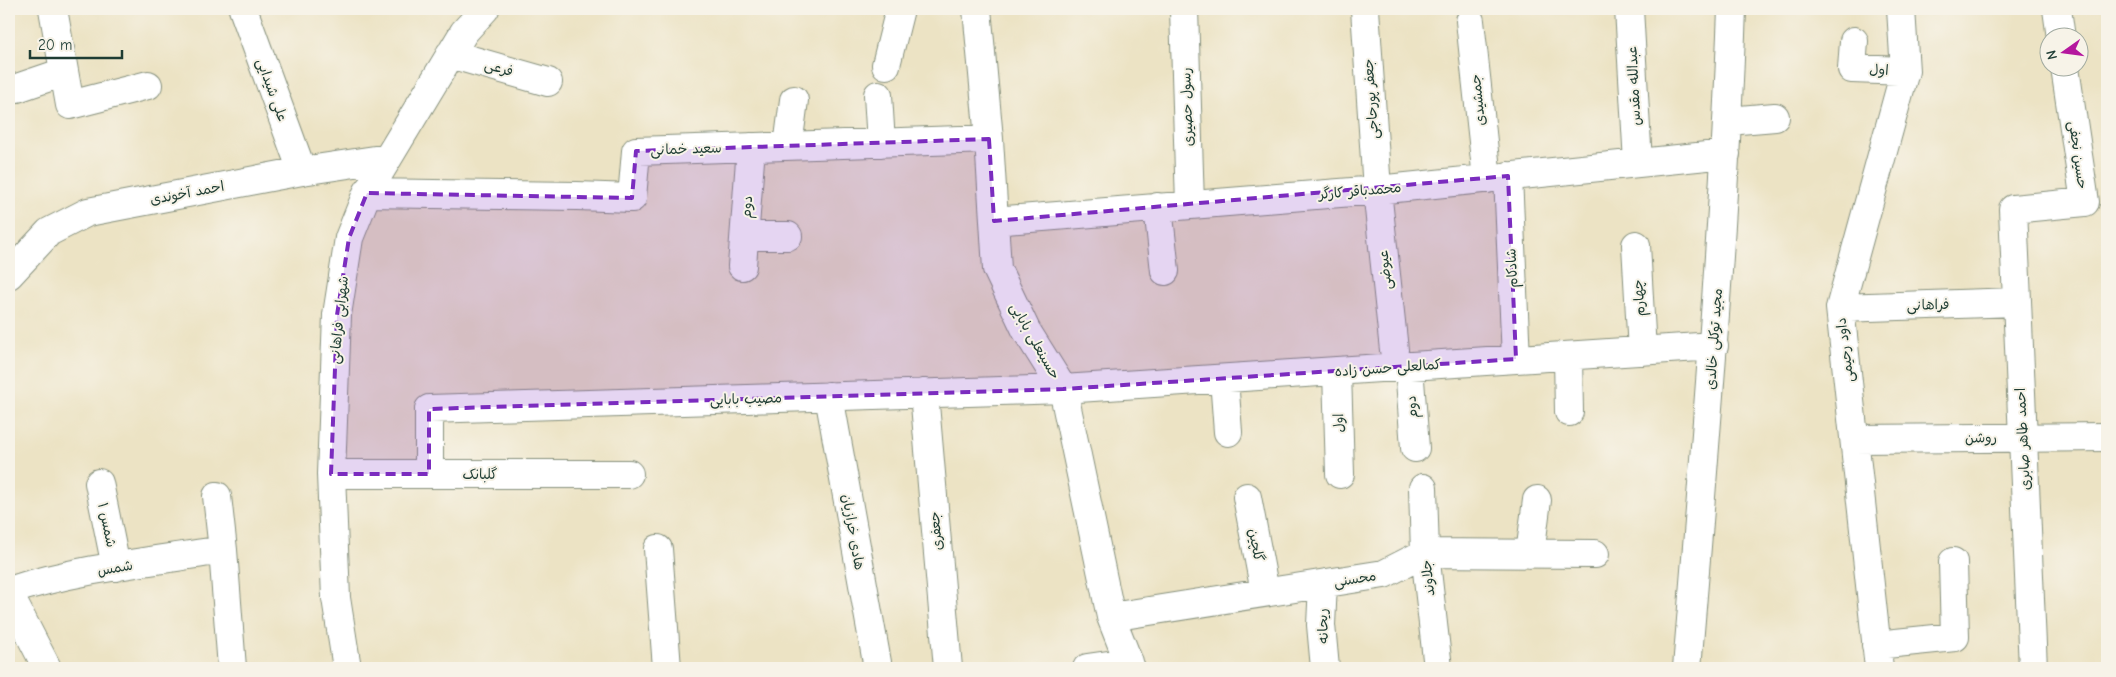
<svg xmlns="http://www.w3.org/2000/svg" width="2116" height="677" viewBox="0 0 2116 677" font-family="'Comic Neue','Playpen Sans Arabic',sans-serif">
  <style>
    .lines { fill: none; stroke-linecap: round; stroke-linejoin: round }
    .minor-casing { stroke: #86907c; stroke-width: 30 }
    .major-casing { stroke: #86907c; stroke-width: 30 }
    .minor { stroke: #fff; stroke-width: 28 }
    .major { stroke: #fff; stroke-width: 28 }
    .marked { fill: #7b2cbf; fill-opacity: 0.2; stroke: #7b2cbf; stroke-width: 4; stroke-dasharray: 10 6; stroke-linejoin: round }
    .labels { text-anchor: middle; dominant-baseline: central; stroke-width: 4; stroke-linejoin: round; paint-order: stroke }
    .street-label { font-size: 14px; fill: #1f3d34; stroke: #f7f3e8 }
  </style>
  <rect width="100%" height="100%" fill="#f7f3e8"/>
  <filter id="ink" filterUnits="userSpaceOnUse"><feTurbulence type="fractalNoise" baseFrequency=".02" numOctaves="2"/><feDisplacementMap in="SourceGraphic" scale="10" xChannelSelector="R" yChannelSelector="G"/><feConvolveMatrix kernelMatrix="1 2 1 2 8 2 1 2 1" color-interpolation-filters="sRGB"/></filter>
  <filter id="wash" filterUnits="userSpaceOnUse"><feTurbulence type="fractalNoise" baseFrequency=".0096" numOctaves="4" result="noise"/><feDisplacementMap in="SourceGraphic" scale="20" xChannelSelector="R" yChannelSelector="G"/><feGaussianBlur stdDeviation="1.12" result="paint"/><feColorMatrix in="noise" values="0 0 0 0 0 0 0 0 0 0 0 0 0 0 0 0 0 1.4 0 .05"/><feComposite in="paint" operator="in"/></filter>
  <g filter="url(#wash)">
    <rect width="100%" height="100%" fill="#ece3c4"/>
  </g>
  <g filter="url(#ink)">
    <g class="lines">
      <defs>
        <path id="minor" d="M53,9L70,105L148,85
          M243,9L302,171
          M977,9L989,139L997,269L1026,330L1063,389L1111,617L1131,668
          M1184,9L1190,205
          M1365,9L1377,190L1394,350
          M1629,9L1638,163
          M2057,9L2061,38
          M1470,21L1487,179
          M1854,41L1852,69L1905,71
          M450,54L548,82
          M886,65L900,9
          M17,88L64,72
          M878,95L881,143
          M1728,121L1775,117
          M788,146L794,100
          M1508,176L1516,359
          M367,193L577,196L632,198L636,151L989,139
          M1158,207L1165,271
          M994,221L1377,190L1726,154
          M745,236H788
          M1636,245L1642,351
          M742,266L751,147
          M9,275L49,232L88,212L302,171L388,158
          M1840,308L2017,302
          M1568,356L1569,412
          M1409,366L1415,448
          M1337,371L1340,474
          M1224,379L1228,432
          M924,393L948,668
          M829,396L878,668
          M1855,439L2107,437
          M331,474H629
          M429,474V409L1063,389L1714,346
          M99,483L116,567
          M1423,488L1425,553L1438,668
          M217,496L223,550L232,668
          M1247,497L1265,592
          M658,549L667,668
          M1530,554L1537,500
          M1323,584L1321,625L1325,668
          M9,591C76,569 153,561 223,550
          M1111,617L1384,574L1425,553L1595,554
          M1876,645L1955,637L1953,562
          M347,668L336,598L331,474L337,315L349,238L367,193L464,32L485,9
          M1087,668L1129,662
          M1687,668C1705,449 1724,229 1732,9
          M1879,668L1840,308L1905,71L1901,9
          M2033,668L2013,209L2085,202L2065,68"/>
        <path id="major" d="M9,594L47,668"/>
      </defs>
      <use href="#minor" class="minor-casing"/>
      <use href="#major" class="major-casing"/>
      <use href="#minor" class="minor"/>
      <use href="#major" class="major"/>
    </g>
  </g>
  <path class="marked" d="M989,139L994,221L1508,176L1516,359L1063,389L429,409V474H331L337,315L349,238L367,193L632,198L636,151Z"/>
  <g class="labels">
    <g class="street-label">
      <text transform="translate(499 68) rotate(16)">فرعی</text>
      <text transform="translate(1879 70) rotate(3)">اول</text>
      <text transform="translate(1634 86) rotate(-93)">عبدالله مقدس</text>
      <text transform="translate(272 90) rotate(70)">علی شیدایی</text>
      <text transform="translate(1371 99) rotate(-94)">جعفر پورحاجی</text>
      <text transform="translate(1478 100) rotate(-96)">جمشیدی</text>
      <text transform="translate(1187 107) rotate(-92)">رسول حصیری</text>
      <text transform="translate(686 149) rotate(-2)">سعید خمانی</text>
      <text transform="translate(2078 155) rotate(82)">حسین نجفی</text>
      <text transform="translate(1360 191) rotate(-5)">محمدباقر کارگر</text>
      <text transform="translate(187 193) rotate(-11)">احمد آخوندی</text>
      <text transform="translate(747 207) rotate(-86)">دوم</text>
      <text transform="translate(1512 268) rotate(-93)">شادکام</text>
      <text transform="translate(1385 270) rotate(-96)">عیوضی</text>
      <text transform="translate(1639 298) rotate(-94)">چهارم</text>
      <text transform="translate(1928 305) rotate(-2)">فراهانی</text>
      <text transform="translate(339 320) rotate(-84)">شهرابی فراهانی</text>
      <text transform="translate(1714 339) rotate(-86)">مجید توکلی خالدی</text>
      <text transform="translate(1035 341) rotate(60)">حسینعلی بابایی</text>
      <text transform="translate(1845 350) rotate(-97)">داود رحیمی</text>
      <text transform="translate(1388 368) rotate(-4)">کمالعلی حسن زاده</text>
      <text transform="translate(746 399) rotate(-2)">مصیب بابایی</text>
      <text transform="translate(1412 407) rotate(-95)">دوم</text>
      <text transform="translate(1339 423) rotate(-92)">اول</text>
      <text transform="translate(1981 438) rotate(-1)">روشن</text>
      <text transform="translate(2023 439) rotate(-93)">احمد طاهر صابری</text>
      <text x="480" y="474">گلبانک</text>
      <text transform="translate(107 525) rotate(78)">شمس ۱</text>
      <text transform="translate(936 531) rotate(-95)">جعفری</text>
      <text transform="translate(853 532) rotate(80)">هادی خرازیان</text>
      <text transform="translate(1256 545) rotate(79)">گلچین</text>
      <text transform="translate(115 568) rotate(-10)">شمس</text>
      <text transform="translate(1428 578) rotate(-96)">جلاوند</text>
      <text transform="translate(1355 579) rotate(-9)">محسنی</text>
      <text transform="translate(1323 626) rotate(-92)">ریحانه</text>
    </g>
  </g>
  <rect width="2116" height="677" fill="none" stroke="#f7f3e8" stroke-width="30"/>
  <g transform="translate(2064 52) rotate(256)"><circle r="24" fill="#f7f3e8" stroke="#a1aaa0"/>
  <path d="M0-4L9 19L0 12L-9 19Z" fill="#b5179e"/>
  <text y="-8" font-size="14" font-weight="bold" text-anchor="middle" fill="#1f3d34">N</text>
  </g>
  <path d="M30 50v8h92v-8" fill="none" stroke="#1f3d34" stroke-width="2.5"/>
  <text x="38" y="50" font-size="15" fill="#1f3d34" stroke="#f7f3e8" stroke-width="4" paint-order="stroke">20 m</text>
</svg>
